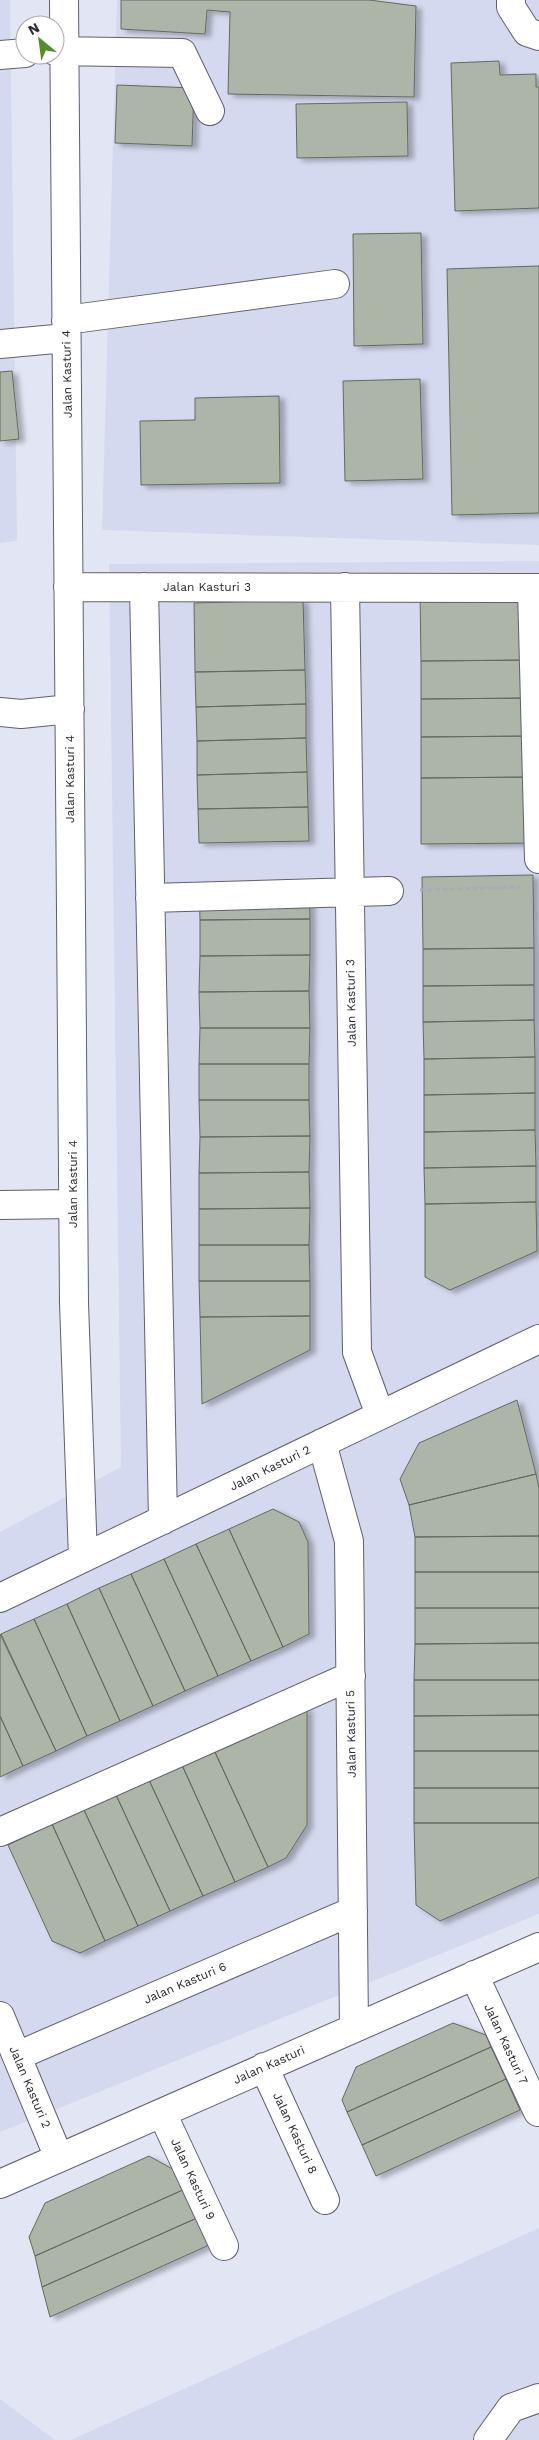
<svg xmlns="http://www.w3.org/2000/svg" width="539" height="2440" viewBox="0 0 539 2440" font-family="'Work Sans',sans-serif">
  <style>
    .built { fill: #d5d9ef }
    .building { fill: #adb5a8; stroke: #636b5f; filter: url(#shadow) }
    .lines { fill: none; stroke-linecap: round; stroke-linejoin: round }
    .minor-casing { stroke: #5e606d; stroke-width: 30 }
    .path { stroke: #a9abb7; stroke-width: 3; stroke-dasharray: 5 2.5; stroke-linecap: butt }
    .minor { stroke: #fff; stroke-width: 28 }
    .labels { text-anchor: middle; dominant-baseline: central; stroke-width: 4; stroke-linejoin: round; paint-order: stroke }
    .street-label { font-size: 12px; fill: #27282e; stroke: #fff }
  </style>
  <defs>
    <filter id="shadow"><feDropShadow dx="5.5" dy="3" stdDeviation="2.5" flood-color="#0004"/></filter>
  </defs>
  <rect width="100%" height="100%" fill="#e2e5f4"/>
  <path class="built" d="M0,0H10L17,541L0,543Z
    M117,0H539V545L102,530Z
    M539,561V1914L0,2132V1532L121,1467L109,564Z
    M539,2228V2440H71Z
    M0,2399L55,2440H0Z"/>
  <path class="building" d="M121,0H369L416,6L414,97L228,94L230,12L207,10L205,34L121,29Z
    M499,61L500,75L536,74V87H539V208L455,211L451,63Z
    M117,85L194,88L192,146L115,143Z
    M407,102L408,156L297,158L296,104Z
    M421,233L423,344L354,346L353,234Z
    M539,266V513L452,515L447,269Z
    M12,371L19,439L0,441V372Z
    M420,379L423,479L345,481L343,381Z
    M279,396L280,483L141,485L140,421L195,420V398Z
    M420,592H533V660L421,661Z
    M303,600L305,670L195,672L194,603Z
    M533,660V698L421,699V661Z
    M305,670L306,704L196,707L195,672Z
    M533,698V736L421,737V699Z
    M306,704V738L197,741L196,707Z
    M533,736L534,777L421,778V737Z
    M306,738L307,772L197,775V741Z
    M307,772L308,807L198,809L197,775Z
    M534,777V843L421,844V778Z
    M308,807L309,841L199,843L198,809Z
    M533,875L534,948L423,949L422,877Z
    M199,883H309L310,919L200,920Z
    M310,919V955L200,956V920Z
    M534,948V985L423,986V949Z
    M310,955L309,991L199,992L200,956Z
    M534,985V1020L423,1022V986Z
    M309,991L310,1028H200L199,992Z
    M534,1020L535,1057L424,1059L423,1022Z
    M200,1028H310L309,1064H199Z
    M535,1057V1093L424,1095V1059Z
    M199,1064H309V1100H199Z
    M535,1093V1130L424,1132V1095Z
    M199,1100H309L310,1136L200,1137Z
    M535,1130L536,1166L424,1168V1132Z
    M310,1136L309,1172L199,1173L200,1137Z
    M536,1166V1202L425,1204L424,1168Z
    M309,1172L310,1208L199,1209V1173Z
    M536,1202L537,1251L450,1290L425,1277V1204Z
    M310,1208L309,1245H199V1209Z
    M199,1245H309L310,1281H199Z
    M199,1281H310V1316L200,1317Z
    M310,1316V1350L202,1404L200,1317Z
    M517,1400L536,1474L409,1505L400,1479L419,1443Z
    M536,1474L539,1488V1536L415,1537L409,1505Z
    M273,1509L299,1522L308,1542L309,1634L283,1647L229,1529Z
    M229,1529L283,1647L251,1661L196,1544Z
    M539,1536V1572H415V1537Z
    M196,1544L251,1661L218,1676L164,1559Z
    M164,1559L218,1676L185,1691L131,1574Z
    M415,1572H539V1608H415Z
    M131,1574L185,1691L153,1706L99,1588Z
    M99,1588L153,1706L120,1721L67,1604Z
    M67,1604L120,1721L87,1736L34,1619Z
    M415,1608H539V1643L415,1644Z
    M34,1619L87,1736L56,1751L1,1634Z
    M0,1634L56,1751L23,1766L0,1716Z
    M539,1643V1680H414L415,1644Z
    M414,1680H539V1715L414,1716Z
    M307,1707V1825L286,1858L268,1867L214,1750Z
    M539,1715V1751H414V1716Z
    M0,1716L23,1766L0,1777Z
    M214,1750L268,1867L235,1882L182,1765Z
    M414,1751H539V1788H414Z
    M182,1765L235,1882L203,1896L149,1780Z
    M149,1780L203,1896L170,1911L116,1795Z
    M414,1788H539V1823H414Z
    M116,1795L170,1911L138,1926L84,1810Z
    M84,1810L138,1926L105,1941L52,1824Z
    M414,1823H539V1877L440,1921L416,1905Z
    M52,1824L105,1941L80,1953L52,1941L8,1845Z
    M453,2023L486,2035L491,2047L347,2112L342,2100L356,2067Z
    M491,2047L506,2079L362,2145L347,2112Z
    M506,2079L520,2110L376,2176L362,2145Z
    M149,2156L176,2171L185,2189L35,2256L29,2237L45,2203Z
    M185,2189L197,2218L42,2287L35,2256Z
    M197,2218L209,2245L50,2317L42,2287Z"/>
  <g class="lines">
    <defs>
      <path id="minor" d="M64,0L74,1303L83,1558
        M511,0V7L527,32L539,36
        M55,51L182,53L210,111
        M0,55L25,53
        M66,320L335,284
        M0,344L66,338
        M68,587L539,588
        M144,587L163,1520
        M345,587L357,1352L380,1415
        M532,588L539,859
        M0,712L21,714L70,709
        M150,898L389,891
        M0,1205L73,1204
        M322,1443L349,1541L354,2028
        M0,1598L539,1339
        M0,1832L351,1676
        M474,1975L538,2112
        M0,2016L59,2158
        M17,2056L353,1911
        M264,2067L325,2200
        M162,2113L224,2246
        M0,2184L539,1947
        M488,2440L511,2408L539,2398"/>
    </defs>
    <use href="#minor" class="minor-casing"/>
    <path class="path" d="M420,890L521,887"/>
    <use href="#minor" class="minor"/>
  </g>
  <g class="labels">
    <g class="street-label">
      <text transform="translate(67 374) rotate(-91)">Jalan Kasturi 4</text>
      <text x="207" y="587">Jalan Kasturi 3</text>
      <text transform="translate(70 779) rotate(-90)">Jalan Kasturi 4</text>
      <text transform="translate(351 1003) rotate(-91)">Jalan Kasturi 3</text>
      <text transform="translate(73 1184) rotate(-90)">Jalan Kasturi 4</text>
      <text transform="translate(270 1468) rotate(-26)">Jalan Kasturi 2</text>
      <text transform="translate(351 1734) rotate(-91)">Jalan Kasturi 5</text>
      <text transform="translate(185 1983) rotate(-23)">Jalan Kasturi 6</text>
      <text transform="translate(506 2044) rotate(65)">Jalan Kasturi 7</text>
      <text transform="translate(269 2065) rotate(-24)">Jalan Kasturi</text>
      <text transform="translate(30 2087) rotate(67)">Jalan Kasturi 2</text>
      <text transform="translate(295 2133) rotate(65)">Jalan Kasturi 8</text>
      <text transform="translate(193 2179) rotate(65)">Jalan Kasturi 9</text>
    </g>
  </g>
  <g transform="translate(40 40) rotate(331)"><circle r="24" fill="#ffffff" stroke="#a9a9ab"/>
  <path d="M0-4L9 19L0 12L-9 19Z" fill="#548d2a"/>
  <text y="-8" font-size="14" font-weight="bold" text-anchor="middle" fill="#27282e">N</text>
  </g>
</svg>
